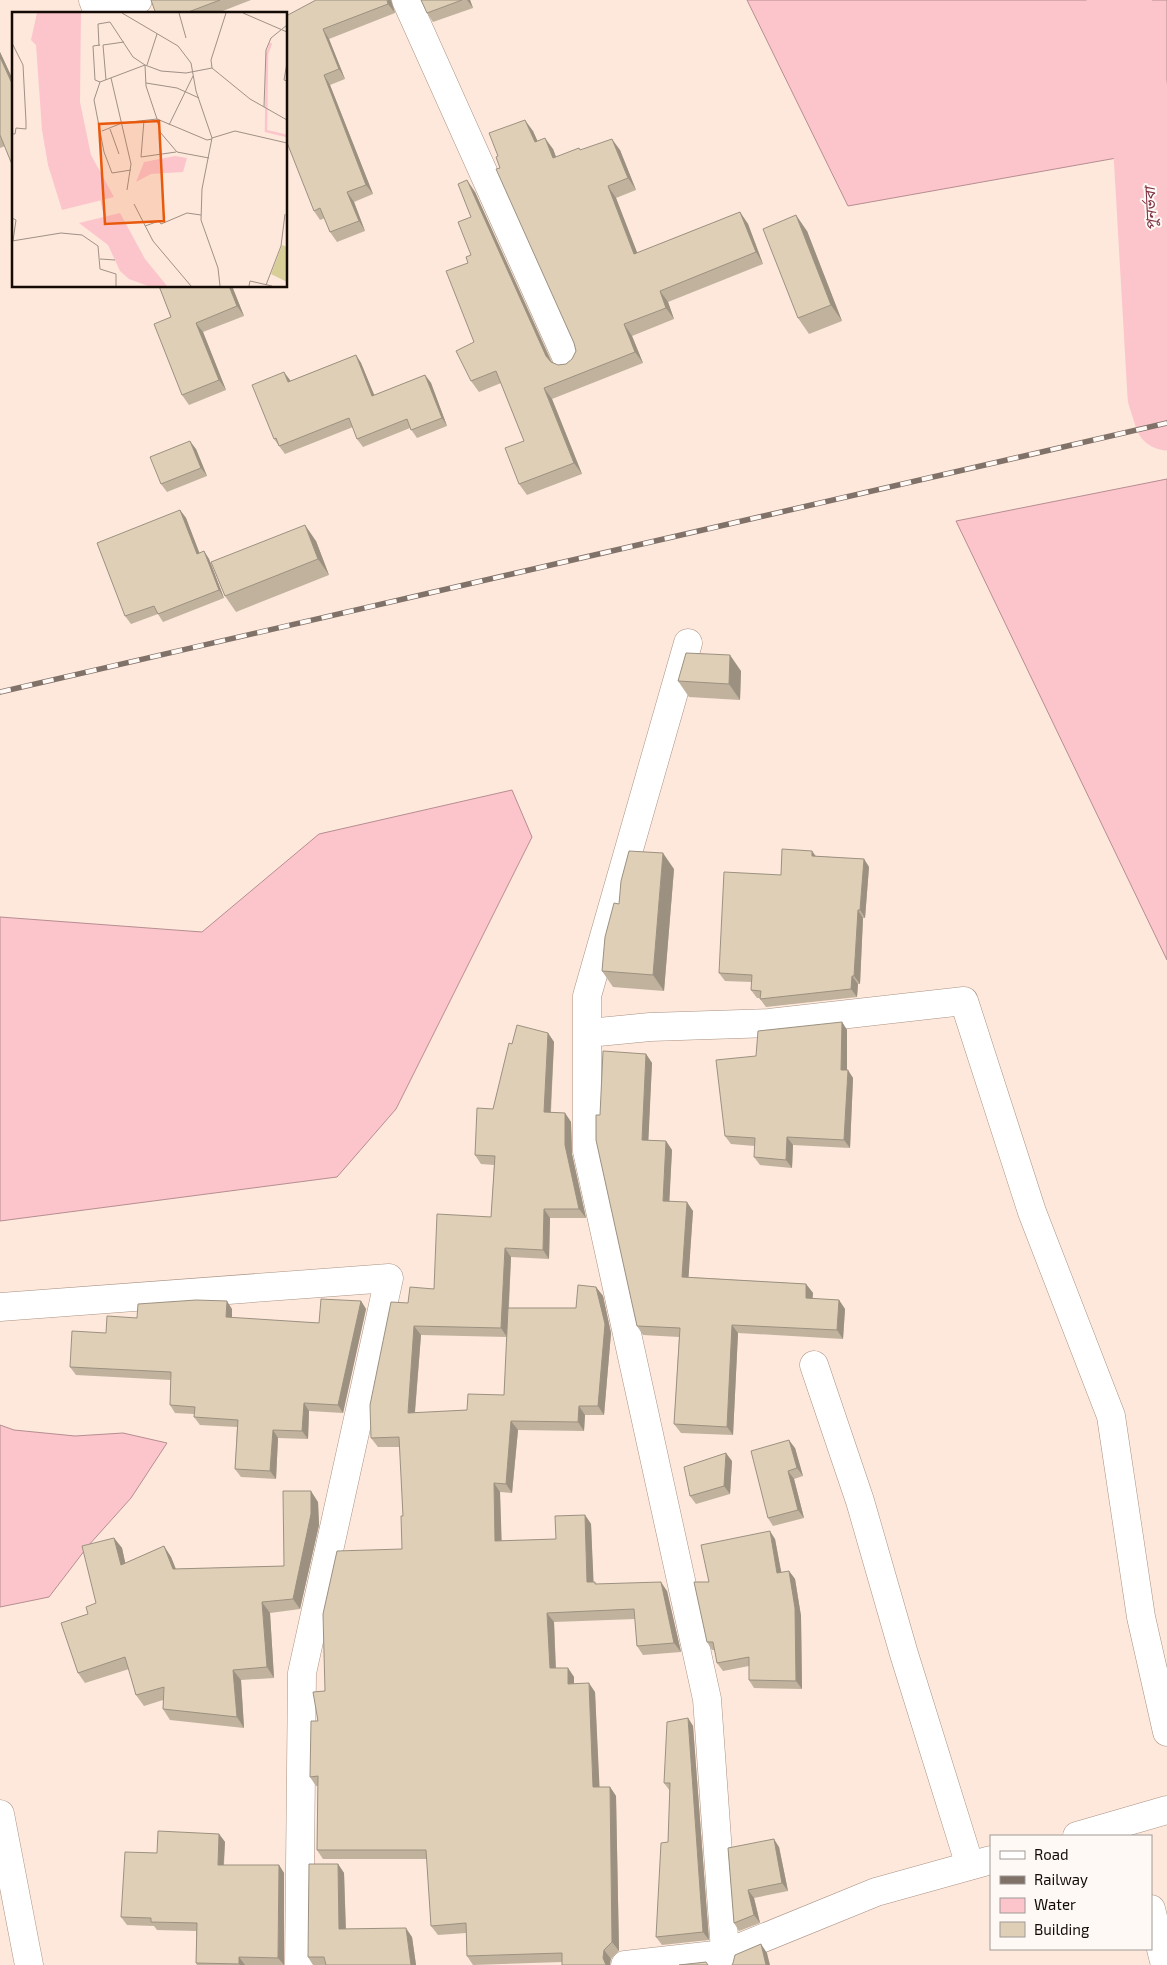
<svg xmlns="http://www.w3.org/2000/svg" width="1167" height="1965" viewBox="0 0 1167 1965" font-family="'Exo 2','Noto Sans Bengali',sans-serif">
  <style>
    .water { fill: #fcc5cc; stroke: #b68d91 }
    .lines { fill: none; stroke-linecap: round; stroke-linejoin: round }
    .river { stroke: #fcc5cc; stroke-width: 65 }
    .minor-casing { stroke: #aa9283; stroke-width: 29 }
    .minor { stroke: #fff; stroke-width: 28 }
    .rail-casing { stroke: #807169; stroke-width: 5.5 }
    .rail { stroke: #fef9f5; stroke-width: 4; stroke-dasharray: 11; stroke-linecap: butt }
    .wall { fill: #c0b29d; fill-rule: evenodd }
    .shaded-wall { fill: #9c9180 }
    .building { fill: #dfcfb7; stroke: #9c9180 }
    .labels { text-anchor: middle; dominant-baseline: central; stroke-width: 4; stroke-linejoin: round; paint-order: stroke }
    .water-label { font-size: 15px; font-style: italic; fill: #7f3042; stroke: #fef9f5 }
    .inset-river { fill: none; stroke: #fcc5cc; stroke-width: 2.5 }
    .inset-road { fill: none; stroke: #a09086; stroke-width: 1 }
    .view { fill: #e8590c; fill-opacity: 0.15; stroke: #e8590c; stroke-width: 2.5 }
    .inset-edge { fill: none; stroke: #140b06; stroke-width: 2.5 }
  </style>
  <rect width="100%" height="100%" fill="#fde8db"/>
  <path class="water" d="M747,0H1167V149L848,206Z
    M1167,479V960L956,521Z
    M512,790L532,837L396,1109L337,1177L0,1221V917L202,932L319,834Z
    M0,1425L14,1430L75,1436L123,1433L167,1443L131,1498L88,1546L49,1597L0,1607Z"/>
  <g class="lines">
    <path class="river" d="M1119,0L1146,153L1160,396L1167,418"/>
    <defs>
      <path id="minor" d="M93,0L98,13L138,0
        M406,0L568,361
        M688,643L587,996V1151L707,1699L726,1965
        M588,1033L650,1027L769,1023L964,1001L1032,1212L1111,1416L1141,1617L1167,1732
        M0,1307L389,1278L302,1673L299,1965
        M814,1365L860,1501L904,1654L970,1866
        M0,1814L29,1965
        M1077,1836L1167,1810
        M1151,1909L1165,1965
        M625,1965L724,1954L876,1892L991,1860"/>
    </defs>
    <use href="#minor" class="minor-casing"/>
    <use href="#minor" class="minor"/>
    <defs>
      <path id="rail" d="M0,692L1167,423"/>
    </defs>
    <use href="#rail" class="rail-casing"/>
    <use href="#rail" class="rail"/>
  </g>
  <path class="wall" d="M151,0H251L215,14H156Z
    M316,0H391L395,13L329,39L345,79L330,85L373,194L354,202L365,231L337,242L330,232L325,218L320,220L314,211Z
    M421,0H470L473,8L433,22L427,13Z
    M0,52L14,82V168L5,146L0,148Z
    M533,131L537,141L553,149L556,157L581,150H620L636,190L616,198L637,253L740,212L748,224L763,264L668,302L674,319L632,336L643,363L552,399L582,474L527,495L519,484L524,441L501,383L479,392L471,381L474,342L468,263L471,255V217L475,192L552,362L558,365L566,364L572,359L576,351L574,343L498,156Z
    M807,231L842,321L809,334L798,318Z
    M159,286H232L244,316L203,332L226,390L189,405L182,395L171,317Z
    M356,355L361,363L374,395L425,375L431,383L447,426L417,438L410,428L363,447L357,439L353,427L285,454L274,439L290,381Z
    M196,449L207,476L167,492L161,484Z
    M180,510L186,518L199,553L204,551L209,559L224,598L163,622L158,614L131,624L125,616Z
    M316,541L329,575L236,612L225,596Z
    M741,671L740,700L689,697L678,681Z
    M812,851L816,856L864,859L869,867L865,918H863L860,984H858L857,997L766,1007L760,999V998H757L751,990L752,982L725,981L719,973L781,875Z
    M674,869L664,991L613,987L602,971Z
    M842,1022L847,1030V1070L853,1078L850,1148L793,1145L792,1168L760,1165L754,1157L755,1146L731,1144L725,1136L756,1056Z
    M548,1033L554,1042L551,1112L565,1113L571,1122L572,1154L586,1218H550L549,1259L511,1257L509,1308H576L596,1287L603,1296L611,1333L604,1415H585L584,1431L518,1430L512,1493L500,1492L501,1541L556,1539L585,1515L591,1524L593,1582H595L596,1584L667,1591L681,1652L643,1655L637,1646L635,1619L554,1622L556,1668H568L574,1677V1684L595,1692L599,1787H610L616,1796L619,1951L611,1959L562,1962L473,1965L467,1956L466,1933L438,1935L431,1926L427,1859H323L317,1850L318,1786H316L310,1777L318,1721L325,1691L402,1549L403,1516L400,1447H378L371,1438L408,1303L434,1289L491,1217L494,1165L481,1164L475,1155L493,1109L512,1044ZM421,1335L507,1337L504,1395L467,1410L415,1413Z
    M646,1054L652,1063L648,1140L666,1141L672,1150L669,1201L693,1211L688,1277L806,1284L813,1293L812,1299L839,1300L845,1309L843,1339L738,1333L733,1435L681,1433L674,1424L679,1337L643,1335L637,1326L600,1115Z
    M361,1301L366,1309L343,1413L309,1411L308,1439L278,1438L276,1479L241,1477L235,1469L237,1427L200,1425L194,1417V1414L175,1413L170,1405L171,1380L76,1375L70,1367L106,1333L137,1318L232,1309V1318L319,1323Z
    M795,1448L803,1476L794,1479L804,1518L773,1526L768,1518Z
    M732,1461L730,1494L696,1504L690,1496Z
    M318,1502L319,1525L300,1609L270,1613L274,1678L241,1680L244,1728L170,1720L163,1709V1700L144,1706L136,1695L129,1669L85,1683L78,1673L88,1614L96,1603L114,1538L122,1548L125,1563L164,1546L171,1557L176,1569L284,1566Z
    M775,1539L781,1573L789,1571L795,1579L801,1616L802,1689L754,1688L749,1680V1666L723,1671L717,1663L715,1650H712L707,1642L709,1582Z
    M688,1718L693,1726L709,1940L662,1945L656,1937L668,1842L670,1791L664,1783Z
    M219,1834L225,1842L224,1865H279L284,1873V1965H197L196,1963V1931L157,1930L154,1926L127,1925L121,1917L157,1853Z
    M779,1847L788,1891L754,1898L760,1923L739,1931L734,1923L728,1848Z
    M338,1864L344,1873L346,1929L412,1937L416,1965H313L308,1957Z"/>
  <path class="shaded-wall" d="M387,0H391L395,13L388,4Z
    M467,0H470L473,8Z
    M323,29L329,39L345,79L339,69Z
    M0,52L14,82V88L0,57Z
    M324,75L330,85L373,194L366,185Z
    M525,120L533,131L543,153L535,142Z
    M545,138L553,149L561,170L553,158Z
    M612,139L620,150L636,190L628,178Z
    M467,180L475,192L554,368L546,356Z
    M608,186L616,198L642,265L634,254Z
    M347,192L354,202L365,231L359,221Z
    M740,212L748,224L763,264L756,252Z
    M796,215L807,231L842,321L831,305Z
    M229,286H232L244,316L237,306Z
    M660,291L668,302L674,319L666,308Z
    M196,323L203,332L226,390L219,380Z
    M624,324L632,336L643,363L635,352Z
    M356,355L361,363L378,404L372,396Z
    M284,372L290,380L294,390L288,382Z
    M425,375L431,383L447,426L442,418Z
    M544,388L552,399L582,474L574,463Z
    M190,441L196,449L207,476L201,468Z
    M180,510L186,518L203,562L197,554Z
    M305,525L316,541L329,575L318,559Z
    M204,551L209,559L224,598L219,590Z
    M730,655L741,671L740,700L729,684Z
    M812,851L817,859L812,856Z
    M663,853L674,869L664,991L653,975Z
    M864,859L869,867L865,918L860,910Z
    M858,910L863,918L860,984L854,976Z
    M852,976L858,984L857,997L851,989Z
    M842,1022L847,1030V1078L841,1070Z
    M548,1033L554,1042L550,1121L544,1112Z
    M646,1054L652,1063L648,1149L642,1140Z
    M848,1070L853,1078L850,1148L844,1140Z
    M565,1113L571,1122L572,1154L586,1218L579,1209L565,1145Z
    M787,1137L793,1145L792,1168L786,1160Z
    M666,1141L672,1150L669,1209L663,1201Z
    M687,1202L693,1211L688,1286L682,1277Z
    M544,1209L550,1218L549,1259L543,1250Z
    M505,1248L511,1257L507,1337L501,1328Z
    M806,1284L813,1293L812,1307L806,1298Z
    M596,1287L603,1296L611,1333L604,1415L598,1406Z
    M839,1300L845,1309L843,1339L837,1330Z
    M227,1301L232,1309V1325L226,1317Z
    M361,1301L366,1309L343,1413L338,1405Z
    M732,1325L738,1333L733,1435L727,1427Z
    M414,1326L421,1335L414,1422L408,1413Z
    M304,1403L309,1411L308,1439L302,1431Z
    M579,1406L585,1415L584,1431L578,1422Z
    M511,1421L518,1430L512,1493L506,1484Z
    M273,1430L278,1438L276,1479L270,1471Z
    M789,1440L795,1448L803,1476L797,1468Z
    M726,1453L732,1461L730,1494L724,1486Z
    M788,1471L794,1479L804,1518L798,1510Z
    M494,1483L500,1492L502,1550L495,1541Z
    M311,1491L318,1502L319,1525L300,1609L293,1599Z
    M585,1515L591,1524L594,1591L587,1582Z
    M770,1531L775,1539L783,1581L777,1573Z
    M114,1538L122,1548L128,1575L121,1565Z
    M164,1546L171,1557L180,1580L173,1569Z
    M789,1571L795,1579L801,1616L802,1689L796,1681Z
    M661,1582L667,1591L681,1652L674,1643Z
    M262,1602L270,1613L274,1678L267,1667Z
    M547,1613L554,1622L556,1677L550,1668Z
    M568,1668L574,1677V1693L568,1684Z
    M233,1670L241,1680L244,1728L237,1717Z
    M589,1683L595,1692L600,1796L593,1787Z
    M688,1718L693,1726L709,1940L703,1932Z
    M610,1787L616,1796L619,1951L612,1942Z
    M219,1834L225,1842L223,1873L218,1865Z
    M774,1839L779,1847L788,1891L782,1883Z
    M338,1864L344,1873L346,1938L339,1929Z
    M279,1865L284,1873V1965L278,1958Z
    M748,1890L754,1898L760,1923L754,1915Z
    M406,1928L412,1937L416,1965H411Z
    M761,1944L767,1953L770,1965H766Z
    M604,1950L611,1959L610,1965H606L603,1958Z
    M239,1957L245,1965H240L239,1964Z"/>
  <path class="building" d="M151,0H220L183,14H156Z
    M316,0H387L388,4L323,29L339,69L324,75L366,185L347,192L359,221L330,232L320,208L314,211L286,140V16Z
    M421,0H462L427,13Z
    M0,57L14,88V167H13L0,135Z
    M525,120L535,142L545,138L553,158L579,148L580,150L612,139L628,178L608,186L634,254L740,212L756,252L660,291L666,308L624,324L635,352L544,388L574,463L519,484L505,448L524,441L496,371L471,381L456,351L474,342L446,271L468,263L466,257L471,255L458,222L471,217L458,184L467,180L546,356L551,362L558,365L566,364L572,359L576,351L574,343L496,169L500,168L496,157L498,156L489,133Z
    M796,215L831,305L798,318L763,229Z
    M159,286H229L237,306L196,323L219,380L182,395L154,324L171,317Z
    M356,355L372,396L425,375L442,418L411,430L407,419L357,439L349,418L279,446L276,438L274,439L252,385L284,372L288,382Z
    M190,441L201,468L161,484L150,457Z
    M180,510L197,554L204,551L219,590L158,614L154,606L125,616L97,543Z
    M305,525L318,559L225,596L211,562Z
    M686,653L730,655L729,684L678,681Z
    M782,849L812,851V856L864,859L860,910H858L854,976H852L851,989L760,999L761,991L751,990L752,975L719,973L724,872L781,875Z
    M629,851L663,853L653,975L602,971L605,937L614,903L619,904L621,881Z
    M842,1022L841,1070H848L844,1140L787,1137L786,1160L754,1157L755,1138L725,1136L716,1060L756,1056L758,1031Z
    M517,1025L548,1033L544,1112L565,1113V1145L579,1209H544L543,1250L505,1248L501,1328L414,1326L408,1413L467,1410L468,1394L504,1395L508,1308H576L578,1285L596,1287L605,1324L598,1406H579L578,1422L511,1421L506,1484L494,1483L495,1541L556,1539L555,1516L585,1515L587,1582H595V1584L661,1582L674,1643L637,1646L634,1609L547,1613L550,1668H568V1684L589,1683L593,1787H610L612,1942L604,1950L603,1958L606,1965H562V1953L467,1956L466,1923L431,1926L426,1850H317L318,1776L310,1777L311,1721H318L313,1692L325,1691L323,1614L337,1551L402,1549L401,1516H403L399,1437L371,1438L370,1405L391,1302L408,1303L410,1287L434,1289L437,1214L491,1217L495,1156L475,1155L477,1108L493,1109L509,1043L512,1044Z
    M603,1051L646,1054L642,1140L666,1141L663,1201L687,1202L682,1277L806,1284V1298L839,1300L837,1330L732,1325L727,1427L674,1424L680,1328L637,1326L596,1140V1115H600Z
    M321,1299L361,1301L338,1405L304,1403L302,1431L273,1430L270,1471L235,1469L238,1420L194,1417L195,1407L170,1405L171,1372L70,1367L72,1331L106,1333L107,1316L137,1318L138,1304L196,1300L227,1301L226,1317L319,1323Z
    M789,1440L797,1468L788,1471L798,1510L768,1518L751,1451Z
    M726,1453L724,1486L690,1496L684,1467Z
    M283,1491H311V1514L293,1599L262,1602L267,1667L233,1670L237,1717L163,1709L164,1687L136,1695L125,1657L78,1673L61,1623L88,1614L86,1607L96,1603L82,1546L114,1538L121,1565L164,1546L173,1569L284,1566Z
    M770,1531L777,1573L789,1571L795,1608L796,1681L749,1680V1657L717,1663L713,1642H707L694,1582H709L701,1545Z
    M688,1718L703,1932L656,1937L661,1843L668,1842L670,1783H664L667,1722Z
    M158,1831L219,1834L218,1865H279L278,1958L239,1957V1964L196,1963L197,1923L151,1922V1918L121,1917L125,1852L157,1853Z
    M774,1839L782,1883L748,1890L754,1915L734,1923L728,1848Z
    M309,1864H338L339,1929L406,1928L411,1965H326L324,1957H308Z
    M761,1944L766,1965H732L733,1963L735,1955Z
    M706,1962L708,1965H679Z"/>
  <g class="labels">
    <g class="water-label">
      <text transform="translate(1150 209) rotate(-93)">পুনর্ভবা</text>
    </g>
  </g>
  <g transform="translate(12 12)">
    <rect width="275" height="275" fill="#fde8db"/>
    <path d="M270,233L275,235V270L259,262Z" fill="#d7cf97"/>
    <path d="M25,1H69L68,90L79,143L102,185L50,198L36,153L30,118L24,33L19,28ZM163,144L175,146L171,160L139,162L124,170L132,150ZM108,201L133,247L155,274H136L117,267L108,259L96,233L67,211Z" fill="#fcc5cc"/>
    <path class="inset-river" d="M259,31L255,42L254,119L275,124M89,185L94,208"/>
    <path class="inset-road" d="M110,1L166,34L179,51L184,79L200,126L190,177L189,208L206,256L208,274M167,1L174,26M214,1L199,48L200,56L238,87L275,108M231,1L275,20M0,31L11,53L14,110V117L4,116L3,122H0M87,34L86,12L98,10L121,45L133,53L149,59L174,61L200,56M275,51L272,68L275,69M135,53L145,22M99,66L119,152L115,178M94,68L91,33L112,30M88,70L83,68L81,34L88,33M134,71L165,76L187,86M252,95L254,38L259,26L275,13M132,108L129,145L164,140M157,113L181,64M98,117L107,142M90,119L110,111L145,107L134,74L133,53L88,70L82,88L92,140L100,161L119,158M200,126L223,119L275,131M197,146L165,140L148,120L145,107L195,128L200,127M122,192L141,229L179,274M0,206L4,208L1,229M133,214L147,209L149,212L175,201L189,203M0,229L49,221L70,223L86,234L88,257L104,262V274M88,247L103,248M254,273L269,234L273,202M237,274L238,269L260,274"/>
    <path class="view" d="M147,109L152,209L93,212L87,112Z"/>
    <rect width="275" height="275" class="inset-edge"/>
  </g>
  <rect x="990" y="1835" width="162" height="115" fill="#fef9f5" stroke="#a09a95"/>
  <rect x="1000" y="1851" width="25" height="8" fill="#ffffff" stroke="#a09a95"/>
  <text x="1034" y="1860" font-size="15" fill="#140b06">Road</text>
  <rect x="1000" y="1876" width="25" height="8" fill="#807169" stroke="#a09a95"/>
  <text x="1034" y="1885" font-size="15" fill="#140b06">Railway</text>
  <rect x="1000" y="1898" width="25" height="15" fill="#fcc5cc" stroke="#a09a95"/>
  <text x="1034" y="1910" font-size="15" fill="#140b06">Water</text>
  <rect x="1000" y="1922" width="25" height="15" fill="#dfcfb7" stroke="#a09a95"/>
  <text x="1034" y="1935" font-size="15" fill="#140b06">Building</text>
</svg>
